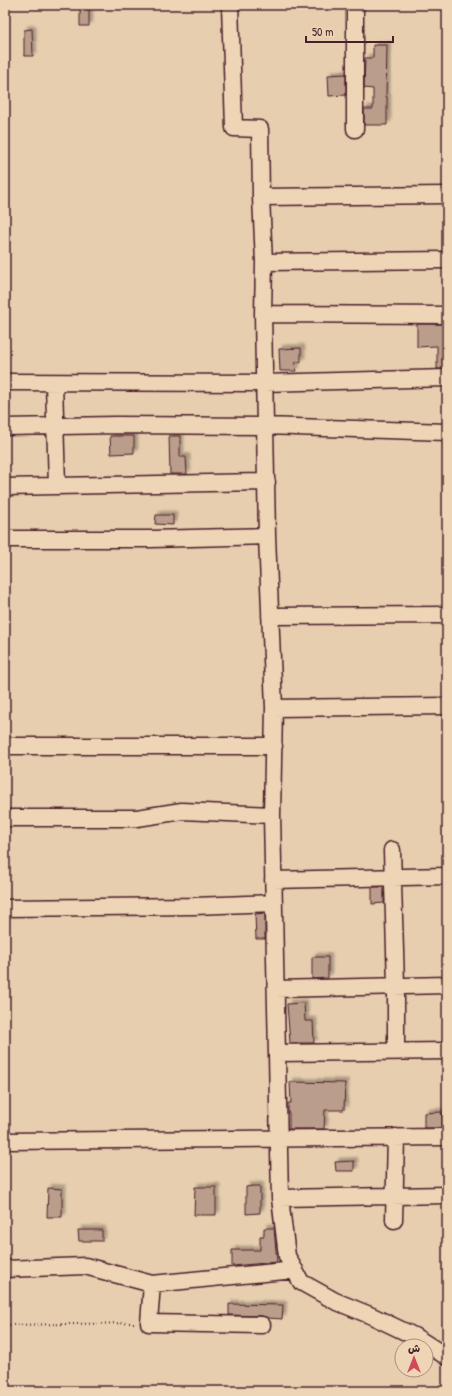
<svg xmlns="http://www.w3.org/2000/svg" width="452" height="1396" viewBox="0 0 452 1396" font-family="'Patrick Hand','Playpen Sans Arabic',sans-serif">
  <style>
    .building { fill: #ba9d8a; stroke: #4a1f2b; filter: url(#shadow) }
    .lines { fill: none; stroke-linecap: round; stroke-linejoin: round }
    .minor-casing { stroke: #4a1f2b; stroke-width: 19 }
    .path { stroke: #4a1f2b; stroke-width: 2; stroke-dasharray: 1 3; stroke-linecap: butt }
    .minor { stroke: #edd5b5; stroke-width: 16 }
  </style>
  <defs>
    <filter id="shadow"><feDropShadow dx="3.5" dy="-3.5" stdDeviation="1" flood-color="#0004"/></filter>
  </defs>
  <rect width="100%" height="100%" fill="#e6ceaf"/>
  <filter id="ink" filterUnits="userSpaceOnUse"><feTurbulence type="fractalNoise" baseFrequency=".025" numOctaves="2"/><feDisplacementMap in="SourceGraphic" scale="8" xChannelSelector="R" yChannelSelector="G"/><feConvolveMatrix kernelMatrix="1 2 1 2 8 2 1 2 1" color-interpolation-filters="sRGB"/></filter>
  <g filter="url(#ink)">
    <path class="building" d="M80,9H89V26H80Z
      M32,29L33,56H24V30Z
      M373,45H387L386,97H387V125H364V109H373V89L364,88L365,58H373Z
      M346,74V95L329,96L328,75Z
      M417,324H447V369H437V346L417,347Z
      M301,348V362H295L296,371H280L279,349Z
      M110,436H134V453L111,454Z
      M169,436H180V457H186L187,474H170Z
      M156,515H173V525L155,524Z
      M372,887H384V903L372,904Z
      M265,913V939H256L255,914Z
      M312,957H328V978L312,979Z
      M304,1003L305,1021H313L314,1043H290L287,1004Z
      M290,1082L345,1083L344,1110H325L324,1129H289V1113H288V1103H291Z
      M442,1112L443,1128H424V1113Z
      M354,1161V1171H336L335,1162Z
      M253,1186H260V1213L246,1214V1187Z
      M195,1187H216V1215H194Z
      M48,1188L62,1189V1217H47Z
      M264,1228H274L277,1262L232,1266V1250H260V1236H264Z
      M78,1230H102V1241H79Z
      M229,1304L283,1305L282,1319L268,1318L262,1316L229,1315Z"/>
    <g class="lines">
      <defs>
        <path id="minor" d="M230,5L234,128L260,129L261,197
          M355,129V5
          M447,195L261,197L264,262L263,314L267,536L274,708L272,815L280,1198L287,1256L301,1282L335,1301L372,1316L414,1336L447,1357
          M264,262L447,260
          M263,314L447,315
          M5,382L264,383L447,378
          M54,383L57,486
          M5,427L116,425L265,426L447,432
          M5,487L267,482
          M5,539H151L267,536
          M270,616L447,615
          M274,708L447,706
          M5,746H274
          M5,818H137L182,811L272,815
          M392,850L396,985V1051
          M273,880L447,876
          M5,908L194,906L274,903
          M276,989L447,985
          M277,1053L447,1051
          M5,1141L447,1137
          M280,1198L447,1195
          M394,1220L396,1137
          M5,1269L85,1266L152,1284L295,1270
          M152,1284L149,1323L262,1325"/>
      </defs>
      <use href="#minor" class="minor-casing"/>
      <path class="path" d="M5,1325L136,1323"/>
      <use href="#minor" class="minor"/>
    </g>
  </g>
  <rect width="452" height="1396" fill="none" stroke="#edd5b5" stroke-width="20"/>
  <rect x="10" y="10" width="432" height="1376" fill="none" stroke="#4a1f2b" stroke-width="1.5" filter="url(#ink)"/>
  <g transform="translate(414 1358)"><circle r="19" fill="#edd5b5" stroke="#ac8c7e"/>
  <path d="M0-3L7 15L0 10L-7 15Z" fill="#d1495b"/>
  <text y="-6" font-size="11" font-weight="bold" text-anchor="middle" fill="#4a1f2b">ش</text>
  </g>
  <path d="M306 36v6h87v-6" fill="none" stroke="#4a1f2b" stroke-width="2"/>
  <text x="312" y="36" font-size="12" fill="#4a1f2b" stroke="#edd5b5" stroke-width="3" paint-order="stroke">50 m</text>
</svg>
